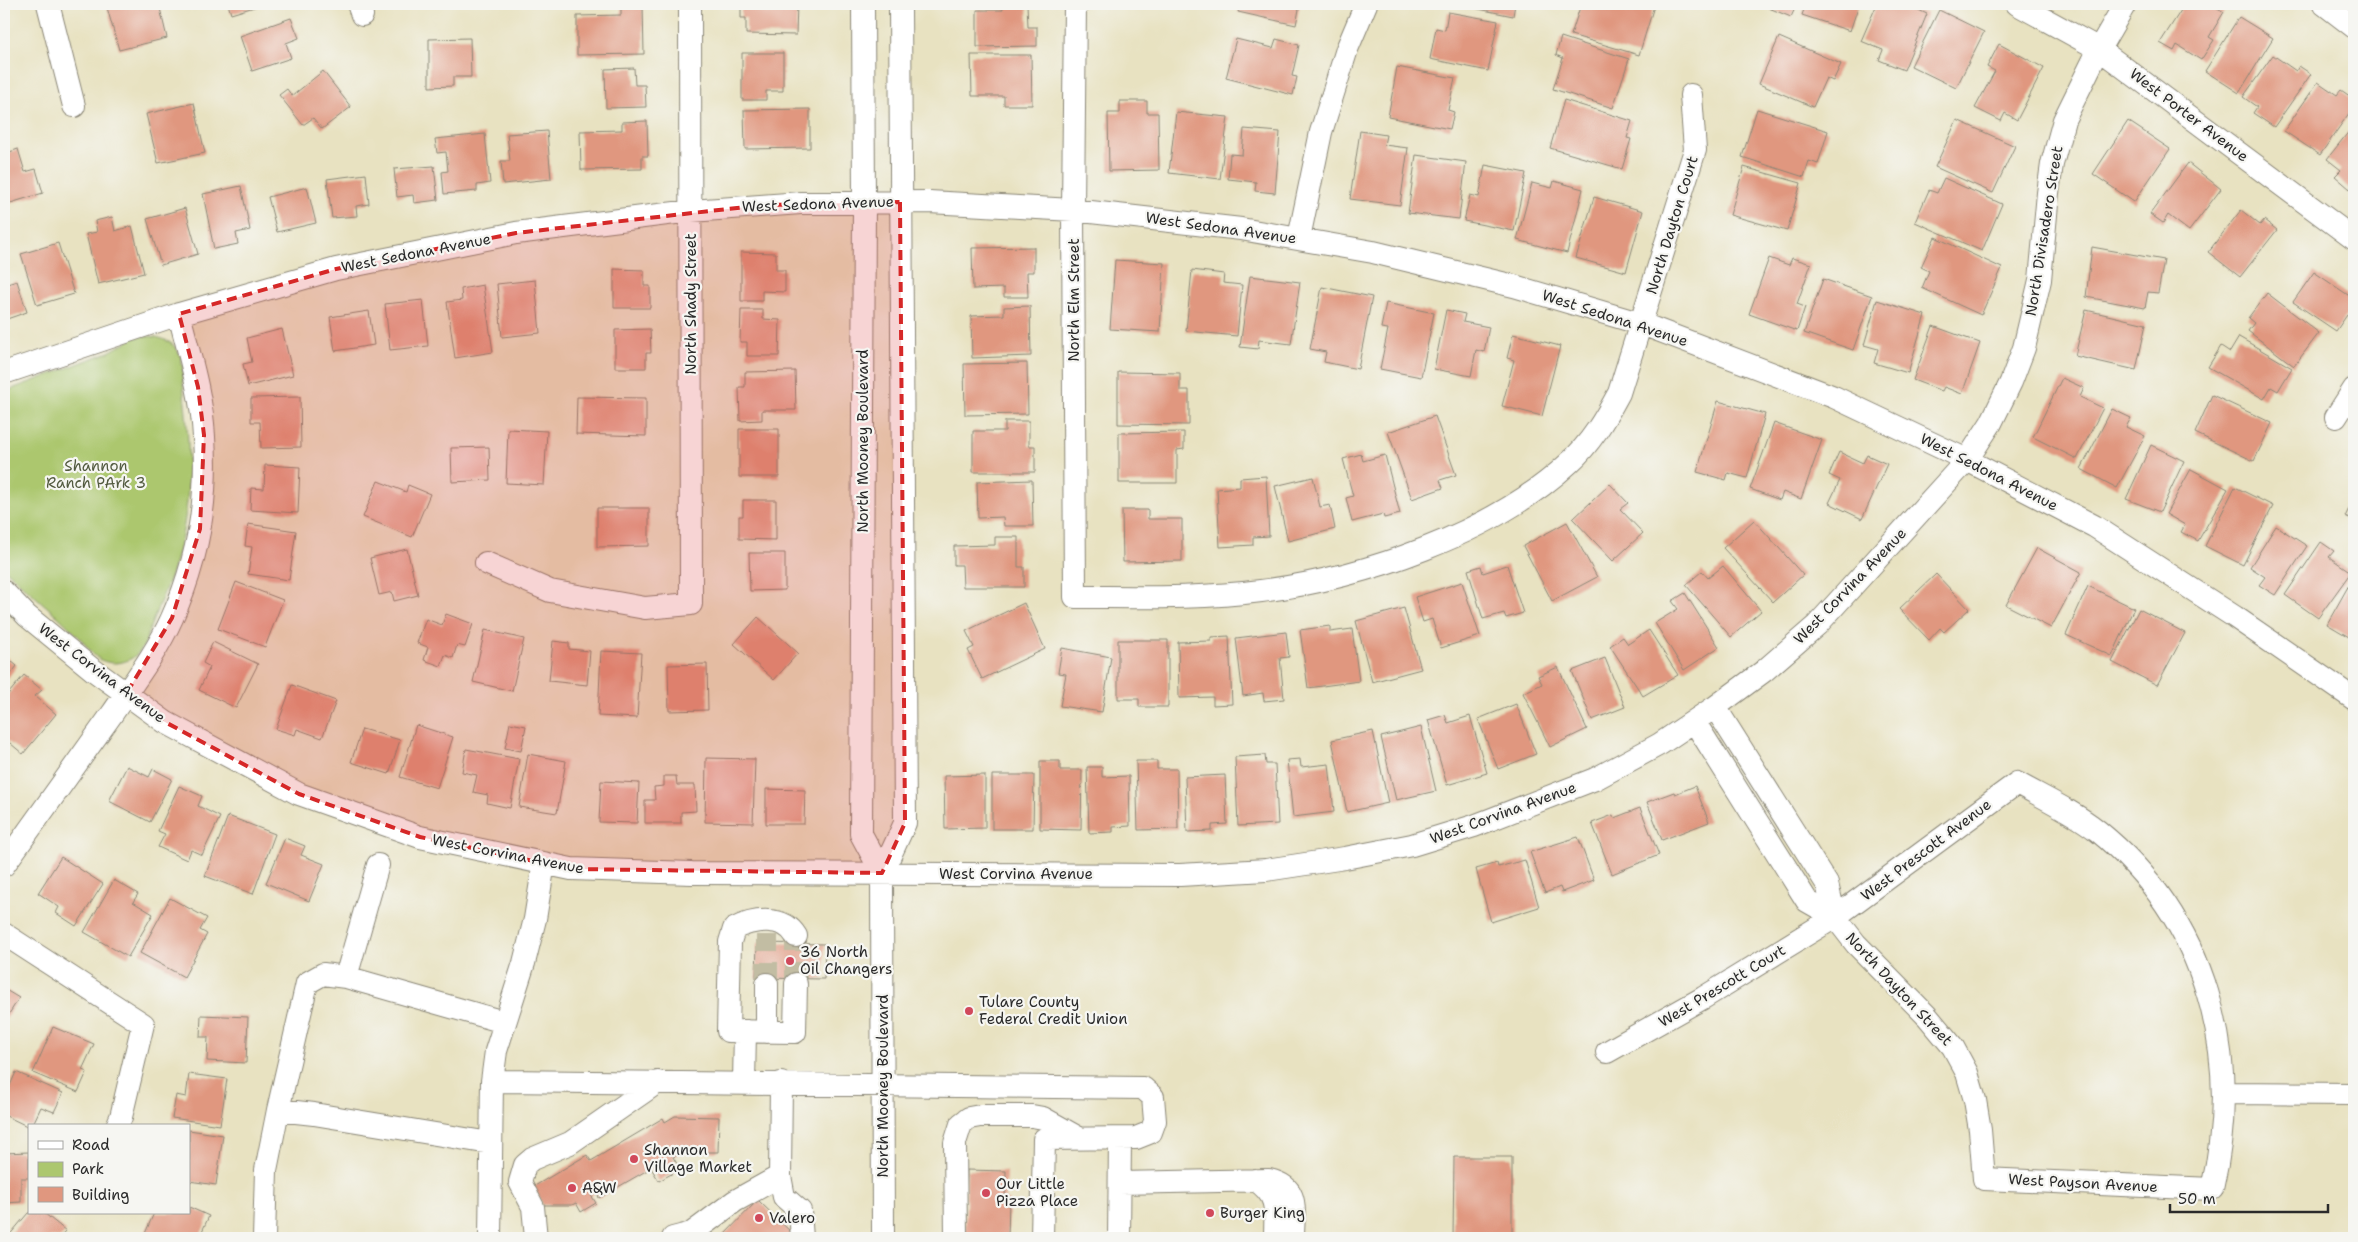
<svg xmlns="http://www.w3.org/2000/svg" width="2358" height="1242" viewBox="0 0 2358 1242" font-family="'Shantell Sans',sans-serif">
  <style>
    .green { fill: #acc76e; stroke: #6c794c }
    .building { fill: #e0977f }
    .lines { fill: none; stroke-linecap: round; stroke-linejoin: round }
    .minor-tunnel { stroke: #c2bda3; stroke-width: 22; stroke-dasharray: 22 11; stroke-linecap: butt }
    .minor-casing { stroke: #8a8676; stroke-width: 24 }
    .minor { stroke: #fff; stroke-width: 22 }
    .marked { fill: #d62828; fill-opacity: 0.2; stroke: #d62828; stroke-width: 4; stroke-dasharray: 10 6; stroke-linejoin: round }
    .poi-dot { fill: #d1495b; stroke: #f6f6f2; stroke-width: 2 }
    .labels { text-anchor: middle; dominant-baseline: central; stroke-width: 4.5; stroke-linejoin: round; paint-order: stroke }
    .street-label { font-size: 15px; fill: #2b2b2b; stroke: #f6f6f2 }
    .park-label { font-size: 15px; fill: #525a3f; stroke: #f6f6f2 }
    .poi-label { font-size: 15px; fill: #2b2b2b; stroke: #f6f6f2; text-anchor: start }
  </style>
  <rect width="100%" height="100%" fill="#f6f6f2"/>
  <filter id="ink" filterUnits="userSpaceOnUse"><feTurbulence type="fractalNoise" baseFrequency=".02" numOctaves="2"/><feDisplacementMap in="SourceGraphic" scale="10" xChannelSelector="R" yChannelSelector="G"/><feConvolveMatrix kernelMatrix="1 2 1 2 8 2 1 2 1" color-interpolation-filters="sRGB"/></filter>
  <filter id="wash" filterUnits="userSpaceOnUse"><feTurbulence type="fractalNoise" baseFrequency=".0096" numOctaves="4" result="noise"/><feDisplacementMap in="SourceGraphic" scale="20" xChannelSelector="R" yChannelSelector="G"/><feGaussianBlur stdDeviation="1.12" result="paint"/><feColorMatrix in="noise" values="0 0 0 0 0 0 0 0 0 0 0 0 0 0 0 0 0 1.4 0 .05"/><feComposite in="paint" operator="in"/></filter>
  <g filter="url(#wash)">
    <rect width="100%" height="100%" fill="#e8e2c1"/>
    <path class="green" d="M143,336C156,336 172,339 179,353C185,366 182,380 184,394C190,448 192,500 178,553C170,584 154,612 145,643C138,659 119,668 101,660C91,655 85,642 77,635C54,611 27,591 4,568V392L109,352L133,338Z"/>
    <g id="blocks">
      <path class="building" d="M106,4H159L167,38L119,50Z
        M228,4H264L231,14Z
        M741,4H797L796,35L746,34V18H741Z
        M1002,4H1027L1028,27H1037V46L977,47V10H1003Z
        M1240,4H1300L1296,25L1238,12Z
        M1454,4H1515L1513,16Z
        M1581,4H1645L1654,6L1639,55L1571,35Z
        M1759,4H1797L1791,17Z
        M1806,4H1859L1850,31L1802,15Z
        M1877,4H1914L1912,7L1927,14L1904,70L1879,60L1883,50L1861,41Z
        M2185,4H2211L2224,12L2209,37L2214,40L2201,60L2177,45L2174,51L2160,43Z
        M643,6L644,54L577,55V16L621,15V7Z
        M1939,10L1984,32L1956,88L1911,66Z
        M1448,12L1498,21L1488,71L1430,59L1436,28L1445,30Z
        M2239,17L2273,38L2239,93L2205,71Z
        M291,18L299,38L286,43L291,58L252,71L240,36Z
        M1561,37L1629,59L1613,108L1553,89L1563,58L1556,55Z
        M1779,37L1841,64L1833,81L1826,78L1813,107L1759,84Z
        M470,38L471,77H453V86L429,87V39Z
        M1236,39L1273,48L1276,39L1299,45L1292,76L1297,77L1293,95L1226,78Z
        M1999,44L2044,68L2017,120L2005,113L2001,121L1975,108L1995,71L1987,67Z
        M742,53H783V91H766V100H742Z
        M4,54L9,83L4,84Z
        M971,55H1031L1032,105H1004V96H972Z
        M2273,55L2296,71L2299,66L2311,74L2274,127L2253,113L2257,107L2243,97Z
        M1397,67L1455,78L1448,110L1454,112L1450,129L1388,117Z
        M634,68L635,85H645L646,107L606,108L605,69Z
        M323,71L351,107L322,129L313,118L303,125L279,95L287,89L292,96Z
        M2318,82L2337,95L2341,90L2354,99V106L2320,155L2284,131Z
        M1564,100L1632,121L1627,138L1631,139L1622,169L1550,148Z
        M1120,101H1147V113H1158L1159,170L1109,171L1108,113H1120Z
        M194,103L205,153L158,163L146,114Z
        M810,109V148L745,149L744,110Z
        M1757,109L1828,131L1818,164L1809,161L1804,177L1742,157Z
        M1176,112L1228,117L1220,179L1169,173Z
        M1957,120L2015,146L1993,193L1935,167Z
        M647,121L648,156H642V169L581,170L580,131L622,130V122Z
        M2128,121L2170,149L2134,202L2093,174Z
        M2354,125V183L2350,189L2335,176L2341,170L2327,159Z
        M1244,129L1280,132L1275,193L1255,191L1256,182L1228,179L1230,154L1242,155Z
        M547,131L551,179L503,184L501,161H510L507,134Z
        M1360,131L1386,135L1384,145L1408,148L1400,205L1350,199Z
        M485,134L490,183L477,185V191L444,194L442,172L448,171L446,152L437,153L435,139Z
        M18,149L25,172L36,169L43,193L4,205V154Z
        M1416,155L1466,162L1459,219L1408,213Z
        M2188,163L2221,189L2189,231L2168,215L2163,223L2150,214Z
        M1485,165L1526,173L1514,231L1464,221L1470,195L1479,197Z
        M434,166L438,200L414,203L413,195L397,197L394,169Z
        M1744,167L1801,183L1787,231L1730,215Z
        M366,174L369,204L356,206L357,216L332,218L327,179Z
        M1944,178L2002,204L1982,251L1915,222L1929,190L1937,193Z
        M1554,181L1583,189L1567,253L1517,240L1532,183L1552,188Z
        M241,186L250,230L236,233L238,244L214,249L203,194Z
        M307,187L316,223L277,232L268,197Z
        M1594,197L1643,211L1626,272L1576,258Z
        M185,208L198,254L161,265L147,219Z
        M2241,210L2260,225L2264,220L2277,230L2240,277L2208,252Z
        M112,217L115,231L132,226L144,273L98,284L86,234L97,232L95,221Z
        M1935,237L2002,268L1981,315L1922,288L1929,271L1921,267Z
        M58,243L74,294L37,305L21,254Z
        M1034,247V272H1027L1028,297H1004V288L973,289L972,248Z
        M2092,247L2164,260L2158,293L2148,292L2145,308L2086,297Z
        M741,252L776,253V270H785V292L762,291V301H741Z
        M1769,258L1789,265L1792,258L1811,264L1797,304L1805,307L1797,331L1749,314Z
        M1115,260L1164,263L1160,332L1110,329Z
        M614,269L644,270V286H650V308H614Z
        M1192,270L1224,274L1223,283L1242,285L1237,336L1186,331Z
        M2314,272L2354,299V320L2347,315L2336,331L2293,302Z
        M1250,276L1300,282L1291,344L1259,340L1258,349L1240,347Z
        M1823,279L1872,296L1853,350L1804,333Z
        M535,280L540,333L502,337L497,284Z
        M17,281L27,312L4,320V285Z
        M483,285L493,352L455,358L447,302L462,300L461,289Z
        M1322,287L1372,297L1358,369L1324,362L1326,352L1310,349Z
        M2267,293L2319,333L2294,366L2248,331L2254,323L2248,318Z
        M423,300L428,346L390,350L385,304Z
        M1877,300L1925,315L1908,373L1874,363L1878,349L1864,345Z
        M1386,303L1434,313L1421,377L1380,369L1388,329L1381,328Z
        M1030,306L1031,356L972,358L971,316L1004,315V307Z
        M741,310H763V319L780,320L779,356H747V342H740Z
        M1446,310L1465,314L1463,322L1489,327L1484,352L1476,350L1471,376L1434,369Z
        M2086,310L2146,324L2136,370L2075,356Z
        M369,311L374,345L335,351L330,317Z
        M1933,326L1980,343L1962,394L1944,387L1942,391L1913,380Z
        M282,329L293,375L248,386L243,364L252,362L247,338Z
        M650,329L651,353H646V368H615V330Z
        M1513,334L1560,346L1542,416L1502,406L1514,360L1507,358Z
        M2239,337L2292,368L2278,391L2271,387L2264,399L2208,367L2221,346L2230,352Z
        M1027,363L1028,414L965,415L964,364Z
        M795,371L796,410H762V420L740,421L739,387H745V372Z
        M1118,372L1180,373V390H1189V425L1118,424Z
        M2062,378L2084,388L2080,397L2103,408L2077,459L2033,437Z
        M2212,395L2272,423L2254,461L2195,433Z
        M300,397L301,447L261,448L260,422H251V398Z
        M577,397L646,398V436L576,434Z
        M1718,401L1765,414L1747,478L1728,473L1726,480L1697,472Z
        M2112,409L2131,418L2126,427L2145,436L2117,488L2081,469Z
        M1435,416L1456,475L1440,480L1443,488L1412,499L1388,432Z
        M1005,421H1029V446H1035V472H973V431H1005Z
        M1774,423L1822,440L1801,499L1783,492L1780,500L1750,489Z
        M508,429L547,431L544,485L506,483Z
        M739,429H779V477H739Z
        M1184,432V449L1177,450V483H1119V433Z
        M2151,445L2184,461L2160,512L2126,499Z
        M489,447L490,480L452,482L451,448Z
        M1839,452L1863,463L1867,455L1887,464L1862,519L1829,503L1840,480L1829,475Z
        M1361,454L1363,461L1385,455L1400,514L1384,518L1383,514L1352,522L1346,498L1353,496L1343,459Z
        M265,465L300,467L298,513L250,510L251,488L264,489Z
        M2191,469L2228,489L2198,541L2181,532L2185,525L2166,514Z
        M1266,476L1269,536L1253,537V545L1220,547L1217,489L1240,487V478Z
        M1313,477L1320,507L1330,505L1335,529L1288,541L1275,486Z
        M1032,480L1033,526H1004L1003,517L978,518L977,482Z
        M378,481L406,492L408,485L430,494L412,537L363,517Z
        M1610,484L1628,503L1620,509L1643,533L1613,561L1573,519Z
        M2235,487L2273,506L2243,565L2205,546Z
        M2354,498V521L2345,517Z
        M743,500H776V540L739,539V516H743Z
        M597,508H649V546L597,547Z
        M1122,510H1148V519H1182V561L1123,562Z
        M1754,520L1803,575L1773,602L1723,548Z
        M1567,522L1597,577L1552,601L1523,546Z
        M248,524L296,531L289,580L248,574L252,547L245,546Z
        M2276,526L2307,546L2275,595L2259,585L2265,577L2250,567Z
        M995,537H1018V567H1024V587H963L962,565H954V546L995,545Z
        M2321,542L2334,551L2329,557L2351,572L2318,618L2285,595Z
        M2037,548L2081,572L2051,628L2006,605Z
        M407,549L418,595L394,601L392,592L379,595L370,558Z
        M749,553H785V590L750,591Z
        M1507,565L1523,613L1506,618L1504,613L1483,619L1468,570L1481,566L1483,573Z
        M1723,566L1761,611L1731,637L1686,585L1702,571L1708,578Z
        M1936,574L1969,609L1944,632L1940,628L1929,640L1899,609Z
        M2354,576V640L2327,624Z
        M236,582L283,600L265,647L218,629Z
        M1462,582L1480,636L1441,648L1432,619L1423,622L1415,597Z
        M2088,586L2134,608L2112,656L2066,635Z
        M1685,593L1719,647L1684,670L1655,623L1678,609L1672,601Z
        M1024,603L1045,649L982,679L968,650L974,647L966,631Z
        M1404,608L1421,669L1372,682L1356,621Z
        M2139,609L2185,633L2157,685L2112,662Z
        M446,614L473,624L465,647L457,645L453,658L445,655L441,666L424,660L428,647L417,643L426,619L442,625Z
        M758,617L798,653L774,680L734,644Z
        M1330,626V632L1352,629L1359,681L1308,688L1300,630Z
        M485,630L524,639L512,691L473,682Z
        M1649,630L1678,675L1643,696L1610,646L1623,637L1628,644Z
        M1286,632L1289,657L1280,658L1284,699L1264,701L1263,693L1243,696L1236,638Z
        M1229,636L1232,704L1213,705V697L1179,698L1178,642L1211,641V637Z
        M1118,640H1168V707H1139V699H1118Z
        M553,641L569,643V649L590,651L587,685L549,681Z
        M213,642L258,664L236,708L199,690L210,667L203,663Z
        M1062,648L1111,657L1102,712L1060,706L1066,674L1058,673Z
        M601,651L641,653L637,718L598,716Z
        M4,655L17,666L4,683Z
        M1605,658L1625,707L1592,720L1572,671Z
        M707,664L708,710L669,711L668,665Z
        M1558,667L1587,729L1550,747L1523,693L1542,684L1538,676Z
        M24,675L42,690L35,696L56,714L23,754L4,738V699Z
        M292,685L336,701L322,738L297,729L295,735L276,729Z
        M1516,704L1536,754L1498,769L1478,719Z
        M1445,715L1448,723L1470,716L1487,773L1447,785L1428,720Z
        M510,723L526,726L521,751L505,748Z
        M416,725L453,737L437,788L400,777Z
        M1421,727L1436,791L1396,800L1381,737Z
        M362,729L400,740L389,774L351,762Z
        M1373,731L1388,803L1347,812L1332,740Z
        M466,749L519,759L510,808L487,803L488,795L473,792L477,775L462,772Z
        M528,754L566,761L557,813L519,807Z
        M1265,755L1266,764H1275L1278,824L1238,826L1235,757Z
        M706,758L755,759L753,823L705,822Z
        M1300,759L1301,767L1329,764L1334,812L1293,817L1287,760Z
        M1040,761H1060V770H1082L1081,830L1040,829Z
        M1136,761H1157V769H1177L1178,829L1138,830Z
        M127,766L149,777L153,769L172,779L150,822L109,801Z
        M1087,767H1102V777L1129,776L1130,826L1113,827V832L1089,833Z
        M985,775V828L945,829L944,776Z
        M992,775H1034L1033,829H992Z
        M1225,775L1227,824L1212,825V831L1187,832L1185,777Z
        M664,776H676L677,785H695L696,811L681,812V823H645V800H655L654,787L664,786Z
        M601,781L639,783L637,823L599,822Z
        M179,786L202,796L198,806L220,817L202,855L191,850L187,860L158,847L165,834L158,831Z
        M1695,786L1709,822L1662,840L1647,802L1674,792L1675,794Z
        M766,789L805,790L804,824H766Z
        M1640,808L1659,855L1612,874L1592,823L1613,815L1614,818Z
        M228,816L275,834L253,894L205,876Z
        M1578,837L1594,880L1562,892L1560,887L1545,893L1530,852Z
        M285,838L305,846L301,855L324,864L309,901L266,883Z
        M61,857L103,884L76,926L56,913L59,907L38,893Z
        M1525,860L1539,907L1491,922L1476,869L1497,863L1498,867Z
        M114,880L138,894L133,902L153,914L128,957L84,932Z
        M170,898L207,918L200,930L207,934L184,977L140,953Z
        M757,943L825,944L824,979L756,978Z
        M4,989L19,998L4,1022Z
        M201,1015L248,1017L246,1063L207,1061L208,1037H200Z
        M53,1027L94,1044L82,1070L87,1072L78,1092L33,1073Z
        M16,1072L63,1093L54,1112L41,1107L32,1126L29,1127L4,1115V1099Z
        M189,1074L227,1079L220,1125L172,1118L176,1095L186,1097Z
        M675,1116L719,1117L718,1152H683L673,1157L680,1169L659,1181L651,1168L599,1198L597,1192L591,1195L596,1203L581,1212L576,1203L572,1205H543L533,1187L587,1155L591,1161L663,1118L665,1122Z
        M189,1130L223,1135L216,1185L189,1181Z
        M29,1152V1178H21V1202L4,1203V1153Z
        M1454,1157H1512V1238H1453Z
        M967,1170L1006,1171L1005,1200H1009L1008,1238H965Z
        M758,1200L795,1236L793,1238H721Z
        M189,1207L209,1216L199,1238H143L154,1213H189Z
        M28,1213H44L66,1231L60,1238H7Z"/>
    </g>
  </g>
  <g filter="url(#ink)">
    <use href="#blocks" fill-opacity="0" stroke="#8a8676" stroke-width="1"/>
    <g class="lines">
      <path class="minor-tunnel" d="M767,984V935
        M796,984V936"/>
      <defs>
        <path id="minor" d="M48,4L74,106
          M358,4L362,15
          M863,4L864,202L861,834L882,873
          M1075,4L1073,210L1075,597C1137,597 1200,599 1261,591C1363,578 1493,534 1569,463C1591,443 1605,419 1619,393L1695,150L1691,95
          M2017,4L2099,49L2354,239
          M2324,4L2354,27
          M1299,238L1321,132L1347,49L1366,4
          M4,373L179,314L336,269L516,233L691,211L801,203L929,202L1073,210L1241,229L1373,252L1514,286L1642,324L1834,397L1967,460L2094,526L2235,617L2354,699
          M2336,417L2354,389
          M486,563L550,591L645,608L691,604L690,4
          M4,592L27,616L92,669L165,722L299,794L420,837L571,869L692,873L1180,875L1266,870L1345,858L1412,845L1474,826L1595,779L1660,744L1715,707L1764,671L1817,625L1967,460L1991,423L2011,382L2024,348L2040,280L2048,193L2052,164L2064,120L2099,49L2125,4
          M1715,707L1827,884L1835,917
          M4,865C40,815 76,765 112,714C133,683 157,652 172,618C198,561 208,499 204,437C202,395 189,354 179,314
          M4,934L143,1024L121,1117L117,1126
          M346,977L378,865
          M796,984L795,1032L728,1031L730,942L734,929C753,919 784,915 796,936
          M767,1032V984
          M1607,1052L1703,998L1835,917L2017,783C2044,798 2074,812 2098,831C2207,919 2243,1056 2212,1189L1984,1179L1980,1130L1975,1100L1967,1073L1953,1047L1927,1016L1856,944L1835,917L1807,901L1694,721
          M492,1081L1143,1088L1153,1097L1155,1121L1151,1132L1136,1138L1044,1139L1042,1238
          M744,1083L745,1031
          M2223,1093L2354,1094
          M278,1110L307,983L323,974L346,977L504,1022
          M780,1176L784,1197L800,1211L802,1238
          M1255,1180C1280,1196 1275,1212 1275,1238
          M1120,1183L1269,1180C1301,1187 1293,1211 1293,1238
          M264,1238L266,1170L278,1110L314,1114L490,1143
          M490,1238L492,1081L496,1051L524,963L535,919L544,863
          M536,1238L533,1207L520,1182L525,1165L532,1159L570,1143L658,1082
          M673,1238L692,1233L735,1201L780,1176L781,1083
          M883,1238L882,873L905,823L900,4
          M956,1238L955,1143L961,1124L969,1118L980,1116H1032L1043,1118L1077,1137
          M1119,1238L1120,1139"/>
      </defs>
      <use href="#minor" class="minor-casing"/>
      <use href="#minor" class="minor"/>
    </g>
  </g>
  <path class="marked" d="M900,202L905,823L882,873L571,869L420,837L299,794L165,722L126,694L172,618L200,529L204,435L198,387L179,314L336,269L516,233L763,205Z"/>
  <g class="poi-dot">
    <circle cx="790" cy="961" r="5"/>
    <circle cx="969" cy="1011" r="5"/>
    <circle cx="634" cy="1159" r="5"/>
    <circle cx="572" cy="1188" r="5"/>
    <circle cx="986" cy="1193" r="5"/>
    <circle cx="1210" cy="1213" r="5"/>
    <circle cx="759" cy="1218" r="5"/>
  </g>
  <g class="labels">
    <g class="street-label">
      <text transform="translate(2189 115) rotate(37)">West Porter Avenue</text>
      <text transform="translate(818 204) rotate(-2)">West Sedona Avenue</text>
      <text transform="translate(1672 225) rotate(-73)">North Dayton Court</text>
      <text transform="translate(1221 228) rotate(8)">West Sedona Avenue</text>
      <text transform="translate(2044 231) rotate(-81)">North Divisadero Street</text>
      <text transform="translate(416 253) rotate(-11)">West Sedona Avenue</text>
      <text transform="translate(1074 300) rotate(-90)">North Elm Street</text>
      <text transform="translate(691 304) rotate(-90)">North Shady Street</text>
      <text transform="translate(1615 318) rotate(18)">West Sedona Avenue</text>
      <text transform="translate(863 441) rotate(-90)">North Mooney Boulevard</text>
      <text transform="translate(1989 472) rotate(27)">West Sedona Avenue</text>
      <text transform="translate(1850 586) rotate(-46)">West Corvina Avenue</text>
      <text transform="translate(102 673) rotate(37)">West Corvina Avenue</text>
      <text transform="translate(1503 813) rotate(-20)">West Corvina Avenue</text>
      <text transform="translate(1926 850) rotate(-37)">West Prescott Avenue</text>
      <text transform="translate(508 854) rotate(11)">West Corvina Avenue</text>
      <text x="1016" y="874">West Corvina Avenue</text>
      <text transform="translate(1722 986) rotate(-31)">West Prescott Court</text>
      <text transform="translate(1899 989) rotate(47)">North Dayton Street</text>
      <text transform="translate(883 1086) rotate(-90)">North Mooney Boulevard</text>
      <text transform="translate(2083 1183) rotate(3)">West Payson Avenue</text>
    </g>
    <g class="park-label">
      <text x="96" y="466">Shannon<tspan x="96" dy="17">Ranch PArk 3</tspan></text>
    </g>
    <g class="poi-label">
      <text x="800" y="952">36 North<tspan x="800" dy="17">Oil Changers</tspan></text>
      <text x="979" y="1002">Tulare County<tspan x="979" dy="17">Federal Credit Union</tspan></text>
      <text x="644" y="1150">Shannon<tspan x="644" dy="17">Village Market</tspan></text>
      <text x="996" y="1184">Our Little<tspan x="996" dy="17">Pizza Place</tspan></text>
      <text x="582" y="1188">A&amp;W</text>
      <text x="1220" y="1213">Burger King</text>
      <text x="769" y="1218">Valero</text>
    </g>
  </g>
  <rect width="2358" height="1242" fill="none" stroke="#f6f6f2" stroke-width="20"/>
  <rect x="28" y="1124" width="162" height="90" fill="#f6f6f2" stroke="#a5a5a2"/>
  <rect x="38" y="1141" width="25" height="8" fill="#ffffff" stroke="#a5a5a2"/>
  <text x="72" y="1150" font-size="15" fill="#2b2b2b">Road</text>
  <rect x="38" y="1162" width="25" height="15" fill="#acc76e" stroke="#a5a5a2"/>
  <text x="72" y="1174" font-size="15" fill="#2b2b2b">Park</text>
  <rect x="38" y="1187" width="25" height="15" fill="#e0977f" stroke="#a5a5a2"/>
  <text x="72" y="1200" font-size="15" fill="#2b2b2b">Building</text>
  <path d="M2170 1204v8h158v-8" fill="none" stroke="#2b2b2b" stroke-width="2.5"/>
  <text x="2178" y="1204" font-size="15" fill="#2b2b2b" stroke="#f6f6f2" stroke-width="4" paint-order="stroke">50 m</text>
</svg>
